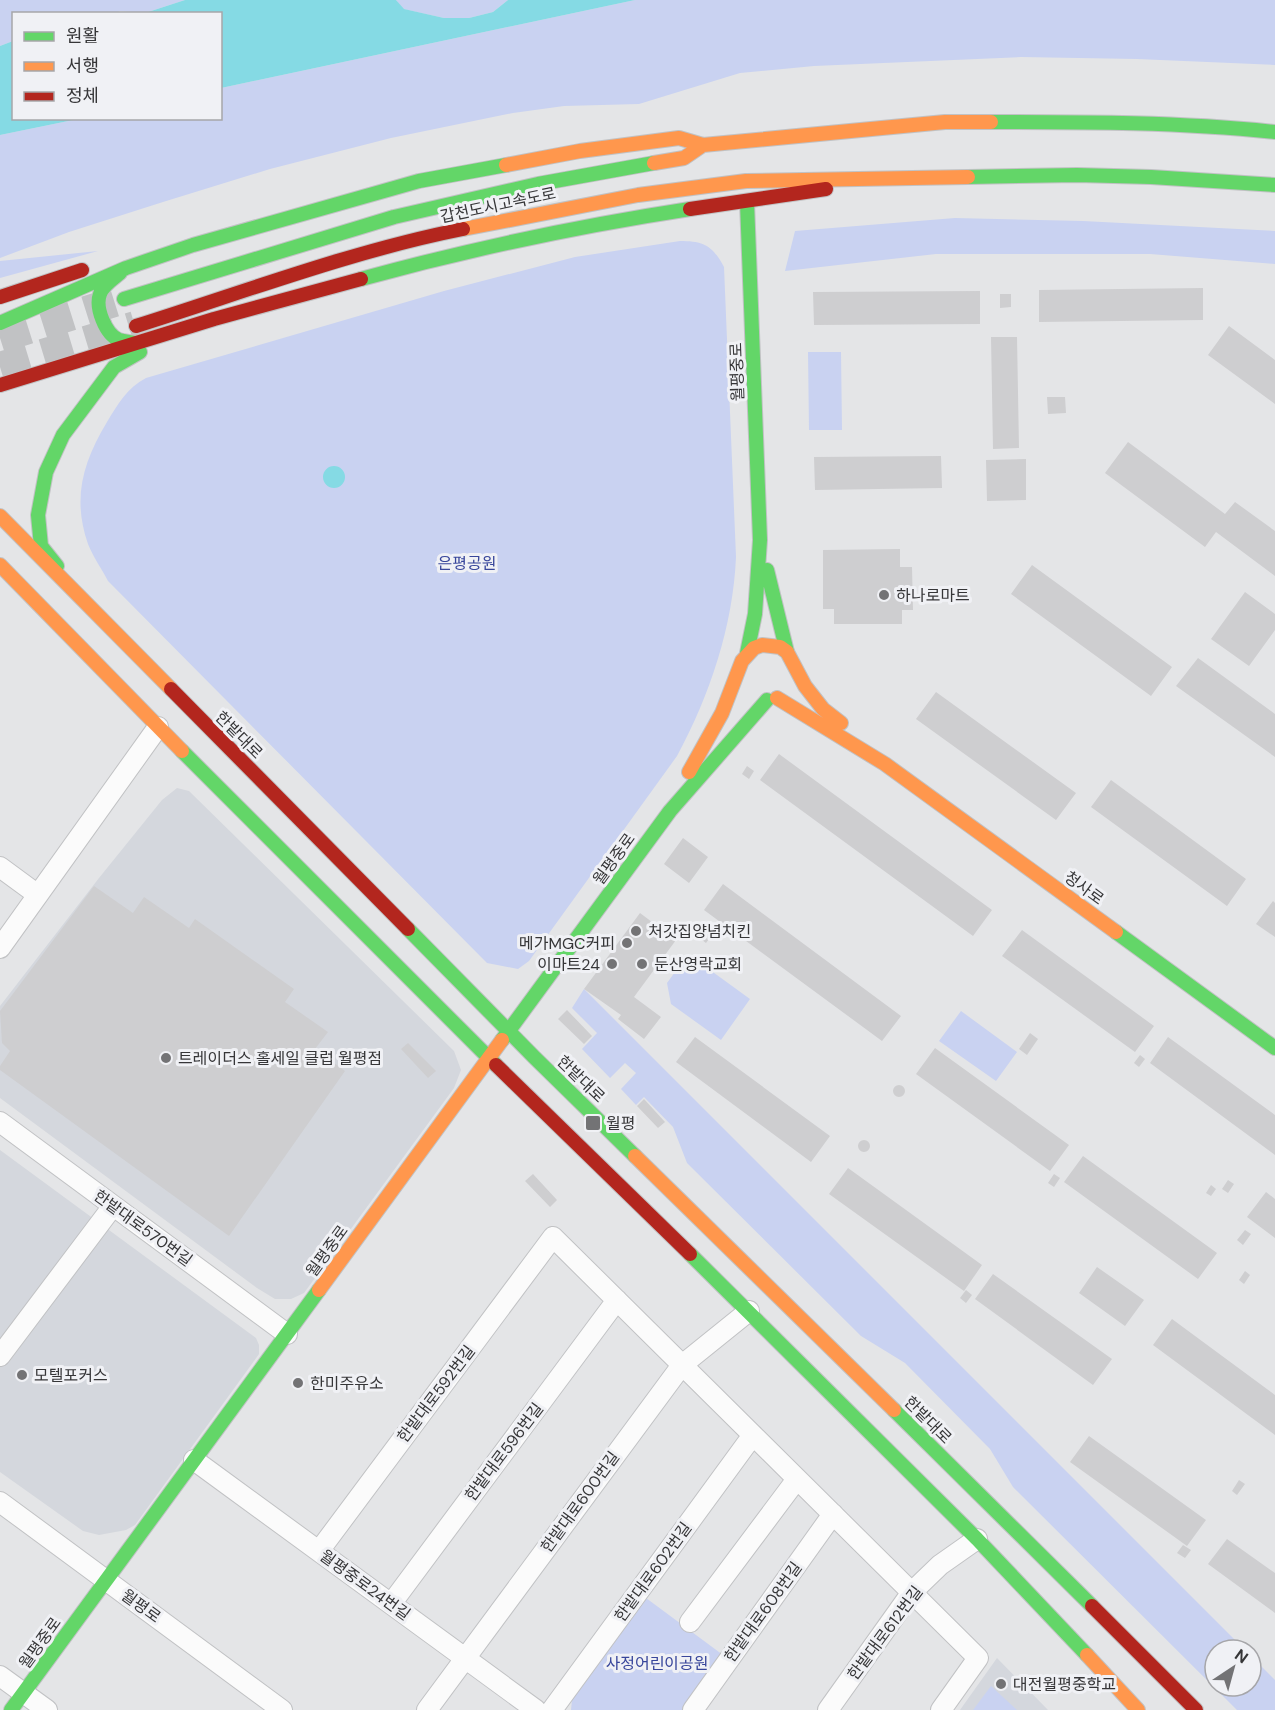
<svg xmlns="http://www.w3.org/2000/svg" width="1275" height="1710" viewBox="0 0 1275 1710" font-family="'DM Sans','Noto Sans KR',sans-serif">
  <style>
    .built { fill: #d4d7dd }
    .green { fill: #c9d2f1 }
    .water { fill: #85dae4 }
    .building { fill: #ceced0 }
    .lines { fill: none; stroke-linecap: round; stroke-linejoin: round }
    .primary-tunnel { stroke: #c1c2c4; stroke-width: 30; stroke-dasharray: 30 15; stroke-linecap: butt }
    .street-casing { stroke: #c1c2c4; stroke-width: 22 }
    .fast-casing { stroke: #c1c2c4; stroke-width: 16 }
    .slow-casing { stroke: #c1c2c4; stroke-width: 16 }
    .jam-casing { stroke: #c1c2c4; stroke-width: 16 }
    .street { stroke: #fbfbfb; stroke-width: 20 }
    .fast { stroke: #63d668; stroke-width: 14 }
    .slow { stroke: #ff974d; stroke-width: 14 }
    .jam { stroke: #b3261e; stroke-width: 14 }
    .poi-dot { fill: #737375; stroke: #f0f1f5; stroke-width: 2 }
    .labels { text-anchor: middle; dominant-baseline: central; stroke-width: 6; stroke-linejoin: round; paint-order: stroke }
    .street-label { font-size: 16px; fill: #363638; stroke: #f0f1f5 }
    .park-label { font-size: 16px; fill: #38469b; stroke: #f0f1f5 }
    .poi-label { font-size: 16px; fill: #363638; stroke: #f0f1f5; text-anchor: start }
  </style>
  <rect width="100%" height="100%" fill="#e4e5e7"/>
  <path class="built" d="M177,788L189,791L454,1051L461,1070L454,1088L304,1293L291,1299H275L257,1288L0,1098V1006L99,878L162,800Z
    M0,1150L256,1338L259,1345V1354L135,1525L126,1530L99,1535L83,1531L0,1472Z
    M997,1658L1048,1710H960Z"/>
  <path class="green" d="M0,0H185L145,13L120,11L114,14H14L13,41L0,46Z
    M396,0H508L493,12L469,18H444L403,9Z
    M635,0H1275V65L1137,59L1021,57L814,66L740,73L639,104L564,106L513,113L391,138L270,169L163,202L69,232L0,258V135L78,119L220,118L221,88Z
    M955,218L1083,221L1275,231V264L1150,254H936L785,271L795,231Z
    M680,241C704,241 713,246 724,267L736,557C733,626 710,695 677,756L529,961L518,969L487,963L108,581C102,569 93,557 88,544C72,498 83,462 107,422C118,404 127,388 146,378L444,291L575,257Z
    M98,251L0,278V261Z
    M808,352H841L842,430H809Z
    M688,954L750,999L721,1040L671,1004L667,983Z
    M584,989L1245,1650H1215V1686H1251V1656L1275,1680V1710H1237L1013,1487L990,1449L905,1363L861,1336L687,1163L673,1127L644,1097L636,1105L621,1089L636,1073L625,1063L610,1078L582,1049L597,1033L572,1008Z
    M961,1011L1017,1052L996,1081L939,1041Z
    M646,1598L723,1655L682,1710H571L572,1700Z
    M991,1686L1017,1710H973Z"/>
  <path class="water" d="M185,0H396L404,9L444,18H469L493,12L508,0H635L221,88L220,14L145,13Z
    M13,41L14,118L78,119L0,135V46Z
    M323 477a11 11 0 1 1 22 0a11 11 0 1 1-22 0Z"/>
  <path class="building" d="M1203,288V320L1039,322V290Z
    M980,291V324L814,325L813,292Z
    M1000,294H1011V307L1000,308Z
    M1229,326L1275,360V404L1208,355Z
    M991,337H1017L1019,448L993,449Z
    M1047,397H1065L1066,413L1048,414Z
    M1128,442L1225,514L1235,502L1275,531V576L1216,532L1205,547L1105,473Z
    M941,456L942,488L815,490L814,457Z
    M1026,459V500L987,501L986,460Z
    M900,549V567H912L913,610H902V624H834V609H823V550Z
    M1032,565L1172,667L1151,696L1011,594Z
    M1245,592L1275,614V630L1249,666L1211,639Z
    M1198,658L1275,714V757L1176,686Z
    M936,692L1076,793L1056,820L916,719Z
    M779,754L992,910L973,936L760,780Z
    M747,766L754,771L749,779L742,774Z
    M1111,780L1246,879L1227,906L1091,807Z
    M683,838L708,857L689,883L664,864Z
    M723,884L901,1016L882,1041L704,910Z
    M94,886L133,913L144,897L189,928L195,919L294,989L285,1002L328,1032L315,1049L345,1071L229,1236L0,1070V1066L10,1051L2,1043L0,1011Z
    M1273,901L1275,903V937L1256,924Z
    M640,913L676,940L634,997L661,1017L644,1039L618,1019L621,1015L584,989Z
    M705,925L714,932L706,943L697,936Z
    M1022,930L1154,1026L1135,1052L1002,956Z
    M567,1010L592,1036L584,1044L558,1019Z
    M1030,1033L1038,1039L1027,1055L1019,1049Z
    M695,1037L830,1136L811,1162L676,1062Z
    M1168,1037L1275,1115V1155L1150,1063Z
    M408,1043L436,1071L428,1078L401,1049Z
    M935,1048L1069,1145L1050,1171L916,1074Z
    M1140,1055L1145,1059L1139,1067L1134,1063Z
    M893 1091a6 6 0 1 1 12 0a6 6 0 1 1-12 0Z
    M644,1099L665,1122L658,1128L637,1106Z
    M858 1146a6 6 0 1 1 12 0a6 6 0 1 1-12 0Z
    M1083,1156L1217,1253L1198,1279L1064,1182Z
    M848,1168L982,1265L964,1291L829,1194Z
    M533,1174L557,1200L550,1207L525,1181Z
    M1054,1174L1060,1178L1054,1187L1048,1183Z
    M1228,1180L1234,1184L1228,1193L1222,1189Z
    M1211,1185L1216,1189L1211,1196L1206,1193Z
    M1266,1192L1275,1199V1238L1247,1217Z
    M1245,1230L1251,1234L1243,1245L1237,1240Z
    M1097,1267L1144,1300L1125,1326L1079,1293Z
    M1245,1271L1250,1275L1244,1284L1239,1280Z
    M993,1274L1112,1359L1093,1385L975,1299Z
    M966,1290L972,1295L966,1303L960,1298Z
    M1172,1319L1275,1395V1435L1153,1345Z
    M1089,1436L1206,1520L1187,1546L1070,1462Z
    M1239,1480L1245,1484L1237,1495L1232,1491Z
    M1227,1539L1275,1573V1613L1208,1564Z
    M1183,1545L1191,1550L1185,1558L1177,1553Z"/>
  <g class="lines">
    <path class="primary-tunnel" d="M0,338L124,299
      M0,367L135,326"/>
    <defs>
      <path id="street" d="M0,867L38,895
        M0,948L158,727
        M0,1122L287,1334
        M0,1356L113,1206
        M194,1460L536,1710
        M0,1502L282,1710
        M319,1551L553,1237L978,1658L941,1710
        M391,1604L617,1300
        M690,1622L797,1479
        M0,1676L47,1710
        M427,1710L682,1365L749,1311
        M552,1710L753,1435
        M693,1710L833,1514
        M828,1710L912,1592L940,1565L977,1539"/>
      <path id="fast" d="M991,122C1086,122 1181,122 1275,132
        M968,177L1077,175L1151,177L1275,185
        M747,202L760,540L755,614L747,653
        M120,273C113,279 103,285 100,294C95,307 105,334 119,340C125,342 132,342 138,344
        M361,279C470,249 579,226 690,209
        M124,299L394,217L538,184L654,163
        M0,323L126,268L193,245L419,181L506,165
        M57,566L41,546L38,515L46,472L63,435L114,367L140,352
        M767,570L787,652
        M182,751L496,1065
        M408,929L534,1057L635,1156
        M1116,932L1275,1048
        M502,1040L670,811L767,700
        M690,1254L977,1539L1087,1655
        M894,1410L1092,1606
        M11,1710L319,1290"/>
      <path id="slow" d="M654,163L684,158L703,145L945,122H991
        M506,165L580,151L679,138L703,145
        M463,229L638,195L746,181L968,177
        M0,516L171,689
        M0,565L182,751
        M777,698L885,764L1116,932
        M689,772L722,713L742,661L754,648L762,645L780,647L787,652L805,686L823,709L841,723
        M635,1156L894,1410
        M319,1290L502,1040
        M1087,1655L1138,1710"/>
      <path id="jam" d="M690,209L826,189
        M0,297L82,270
        M136,326C244,292 352,251 463,229
        M0,385L214,319L361,279
        M171,689L408,929
        M496,1065L690,1254
        M1092,1606L1196,1710"/>
    </defs>
    <use href="#street" class="street-casing"/>
    <use href="#fast" class="fast-casing"/>
    <use href="#slow" class="slow-casing"/>
    <use href="#jam" class="jam-casing"/>
    <use href="#street" class="street"/>
    <use href="#fast" class="fast"/>
    <use href="#slow" class="slow"/>
    <use href="#jam" class="jam"/>
  </g>
  <g class="poi-dot">
    <circle cx="884" cy="595" r="6"/>
    <circle cx="636" cy="931" r="6"/>
    <circle cx="627" cy="943" r="6"/>
    <circle cx="612" cy="964" r="6"/>
    <circle cx="642" cy="964" r="6"/>
    <circle cx="166" cy="1058" r="6"/>
    <rect x="585" y="1115" width="16" height="16" rx="3"/>
    <circle cx="22" cy="1375" r="6"/>
    <circle cx="298" cy="1383" r="6"/>
    <circle cx="1001" cy="1684" r="6"/>
  </g>
  <g class="labels">
    <g class="street-label">
      <text transform="translate(498 205) rotate(-12)">갑천도시고속도로</text>
      <text transform="translate(737 372) rotate(-92)">월평중로</text>
      <text transform="translate(239 735) rotate(45)">한밭대로</text>
      <text transform="translate(614 859) rotate(-54)">월평중로</text>
      <text transform="translate(1084 888) rotate(36)">청사로</text>
      <text transform="translate(581 1079) rotate(44)">한밭대로</text>
      <text transform="translate(143 1228) rotate(36)">한밭대로570번길</text>
      <text transform="translate(327 1251) rotate(-54)">월평중로</text>
      <text transform="translate(436 1394) rotate(-53)">한밭대로592번길</text>
      <text transform="translate(928 1420) rotate(45)">한밭대로</text>
      <text transform="translate(504 1452) rotate(-53)">한밭대로596번길</text>
      <text transform="translate(580 1502) rotate(-54)">한밭대로600번길</text>
      <text transform="translate(653 1572) rotate(-54)">한밭대로602번길</text>
      <text transform="translate(365 1585) rotate(36)">월평중로24번길</text>
      <text transform="translate(141 1606) rotate(36)">월평로</text>
      <text transform="translate(763 1612) rotate(-54)">한밭대로608번길</text>
      <text transform="translate(885 1633) rotate(-53)">한밭대로612번길</text>
      <text transform="translate(40 1643) rotate(-54)">월평중로</text>
    </g>
    <g class="park-label">
      <text x="467" y="563">은평공원</text>
      <text x="657" y="1663">사정어린이공원</text>
    </g>
    <g class="poi-label">
      <text x="896" y="595">하나로마트</text>
      <text x="648" y="931">처갓집양념치킨</text>
      <text x="615" y="943" text-anchor="end">메가MGC커피</text>
      <text x="600" y="964" text-anchor="end">이마트24</text>
      <text x="654" y="964">둔산영락교회</text>
      <text x="178" y="1058">트레이더스 홀세일 클럽 월평점</text>
      <text x="606" y="1123">월평</text>
      <text x="34" y="1375">모텔포커스</text>
      <text x="310" y="1383">한미주유소</text>
      <text x="1013" y="1684">대전월평중학교</text>
    </g>
  </g>
  <rect x="12" y="12" width="210" height="108" fill="#f0f1f5" stroke="#a6a6a9" stroke-width="1.5"/>
  <rect x="24" y="32" width="30" height="9" fill="#63d668" stroke="#a6a6a9" stroke-width="1.5"/>
  <text x="66" y="42" font-size="18" fill="#363638">원활</text>
  <rect x="24" y="62" width="30" height="9" fill="#ff974d" stroke="#a6a6a9" stroke-width="1.5"/>
  <text x="66" y="72" font-size="18" fill="#363638">서행</text>
  <rect x="24" y="92" width="30" height="9" fill="#b3261e" stroke="#a6a6a9" stroke-width="1.5"/>
  <text x="66" y="102" font-size="18" fill="#363638">정체</text>
  <g transform="translate(1233 1668) rotate(36)"><circle r="28" fill="#f0f1f5" stroke="#a6a6a9" stroke-width="1.5"/>
  <path d="M0-4.5L10 22L0 15L-10 22Z" fill="#737375"/>
  <text y="-9" font-size="16" font-weight="bold" text-anchor="middle" fill="#363638">N</text>
  </g>
</svg>
